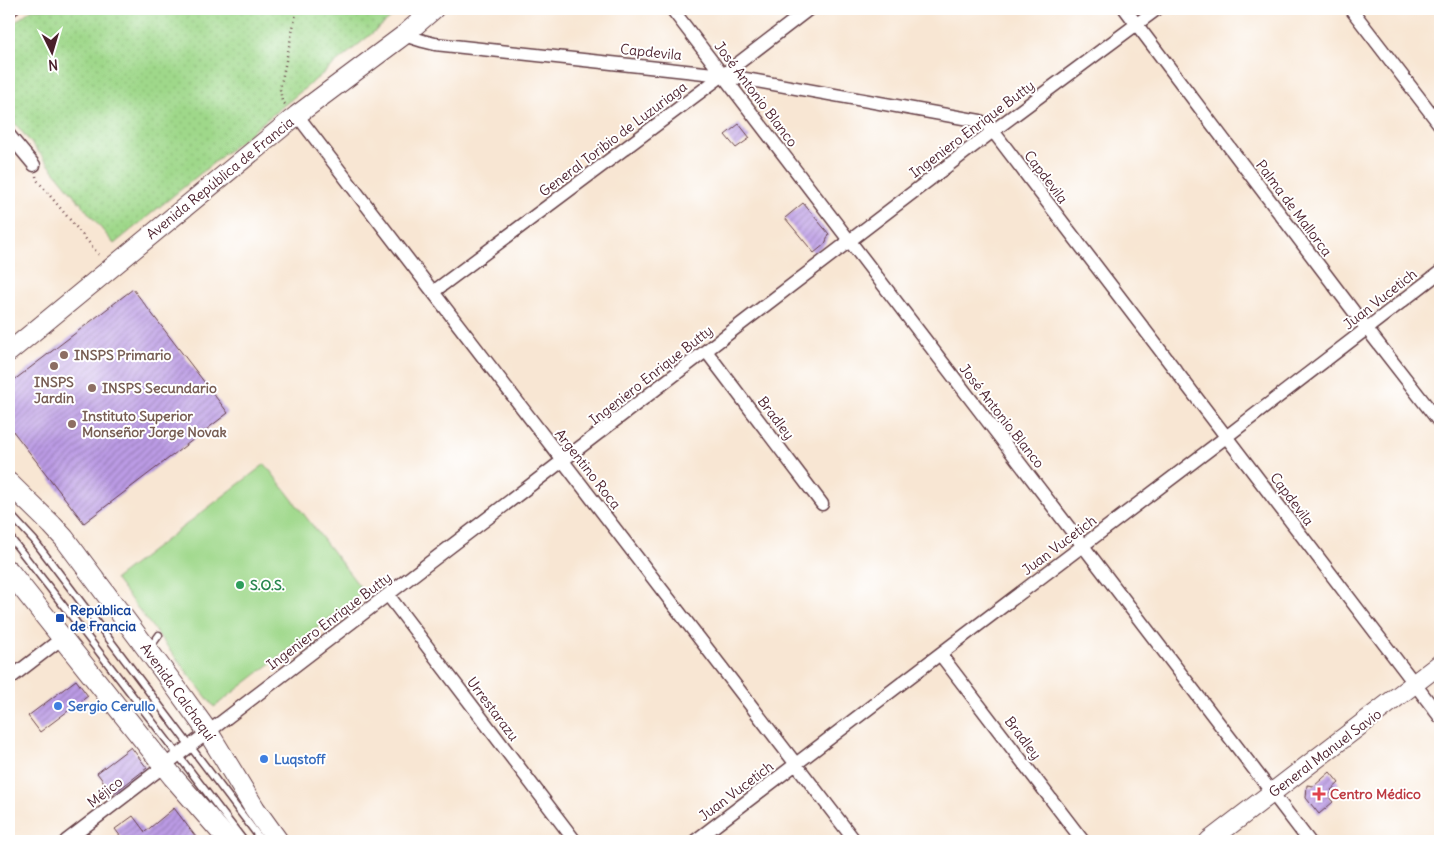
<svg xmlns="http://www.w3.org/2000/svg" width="1449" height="850" viewBox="0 0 1449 850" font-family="Delius,sans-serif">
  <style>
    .grass { fill: url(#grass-dots); stroke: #747c5a }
    .pitch { fill: #9fd88a; stroke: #747c5a }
    .building { fill: url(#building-hatch) }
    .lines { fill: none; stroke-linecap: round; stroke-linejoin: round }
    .service-casing { stroke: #643d44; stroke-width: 9 }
    .minor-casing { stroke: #643d44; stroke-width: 15 }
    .secondary-casing { stroke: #643d44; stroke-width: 21 }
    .primary-casing { stroke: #643d44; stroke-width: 22 }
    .path { stroke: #643d44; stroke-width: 2.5; stroke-dasharray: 1 4; stroke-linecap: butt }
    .service { stroke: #fff; stroke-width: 6 }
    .minor { stroke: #fff; stroke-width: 12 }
    .secondary { stroke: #fff; stroke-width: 19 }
    .primary { stroke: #fff; stroke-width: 20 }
    .education-dot { fill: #8d6e63; stroke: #fff; stroke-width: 2 }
    .leisure-dot { fill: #2e9e5b; stroke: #fff; stroke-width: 2 }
    .transit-dot { fill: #1a4fb4; stroke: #fff; stroke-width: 2 }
    .shop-dot { fill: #3f7fe0; stroke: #fff; stroke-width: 2 }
    .health-dot { fill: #e0444e; stroke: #fff; stroke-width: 2 }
    .labels { text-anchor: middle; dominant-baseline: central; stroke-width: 4; stroke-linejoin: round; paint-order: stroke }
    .street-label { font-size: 14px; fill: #4a1f2b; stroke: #fff }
    .education-label { font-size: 14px; font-weight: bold; fill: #785e54; stroke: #fff; text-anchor: start }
    .leisure-label { font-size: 14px; font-weight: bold; fill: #27864d; stroke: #fff; text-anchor: start }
    .transit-label { font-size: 14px; font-weight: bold; fill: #164399; stroke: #fff; text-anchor: start }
    .shop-label { font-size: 14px; font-weight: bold; fill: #366cbe; stroke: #fff; text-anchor: start }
    .health-label { font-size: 14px; font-weight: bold; fill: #be3a42; stroke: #fff; text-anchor: start }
  </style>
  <defs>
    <pattern id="grass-dots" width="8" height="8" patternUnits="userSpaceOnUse" patternTransform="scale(1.25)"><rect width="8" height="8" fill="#9fd88a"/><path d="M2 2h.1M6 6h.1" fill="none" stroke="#8ab977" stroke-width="1.8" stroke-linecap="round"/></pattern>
    <pattern id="building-hatch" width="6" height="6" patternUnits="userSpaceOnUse" patternTransform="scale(1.25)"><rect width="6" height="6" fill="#bb9be5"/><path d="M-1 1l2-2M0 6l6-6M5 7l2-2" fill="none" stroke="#9a7eba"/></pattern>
  </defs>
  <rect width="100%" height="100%" fill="#fff"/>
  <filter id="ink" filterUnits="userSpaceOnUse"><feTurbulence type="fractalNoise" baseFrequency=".02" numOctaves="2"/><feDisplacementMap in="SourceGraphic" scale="10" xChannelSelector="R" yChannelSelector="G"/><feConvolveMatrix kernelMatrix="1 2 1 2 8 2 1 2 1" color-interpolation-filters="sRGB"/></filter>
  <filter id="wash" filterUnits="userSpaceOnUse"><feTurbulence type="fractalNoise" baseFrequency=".0096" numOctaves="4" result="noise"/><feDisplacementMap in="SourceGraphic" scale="20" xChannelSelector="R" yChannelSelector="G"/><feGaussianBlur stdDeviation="1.12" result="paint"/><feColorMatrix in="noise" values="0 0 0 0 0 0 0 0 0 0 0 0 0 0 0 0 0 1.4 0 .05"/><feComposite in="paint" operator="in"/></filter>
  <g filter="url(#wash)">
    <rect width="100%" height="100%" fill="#f8e6d3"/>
    <path class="grass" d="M32,9H402L114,244L9,116V27Z"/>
    <path class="pitch" d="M265,464L364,592L214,707L115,579Z"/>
    <g id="blocks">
      <path class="building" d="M739,124L750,138L736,148L725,135Z
        M803,203L829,234L825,244L814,253L785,218Z
        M133,289L228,413L84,523L9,426V384Z
        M76,680L88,696L40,732L28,716Z
        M131,747L147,768L113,794L97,773Z
        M1330,772L1339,783L1331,790L1333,792L1328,796L1333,802L1319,814L1306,798L1307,785L1314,786Z
        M174,808L199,841H124L115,829L133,816L145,832Z"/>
    </g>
  </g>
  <g filter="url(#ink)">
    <use href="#blocks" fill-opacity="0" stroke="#643d44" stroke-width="1"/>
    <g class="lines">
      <defs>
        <path id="service" d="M9,513L34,540L262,841
          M9,536L66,609L244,841
          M149,649L159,635"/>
        <path id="minor" d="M672,9L1309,841
          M1125,9L1367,329L1440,423
          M1351,9L1440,125
          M9,11L12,9
          M404,35L423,41L435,44L723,75L980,121L986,124L993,131L1440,717
          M297,115L855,841
          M9,135L34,165
          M433,292L723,75L809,9
          M706,351L822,504
          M388,595L575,841
          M940,654L1083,841
          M9,679L61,639
          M66,841L993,131L1157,9
          M695,841L940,654L1226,437L1440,272"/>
        <path id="secondary" d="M9,352L297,115L404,35L434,9
          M1209,841L1440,664"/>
        <path id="primary" d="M9,483L52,525L64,538L174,685L208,732L255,809L278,841
          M9,571L173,777L229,841"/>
      </defs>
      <use href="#service" class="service-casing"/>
      <use href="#minor" class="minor-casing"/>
      <use href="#secondary" class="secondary-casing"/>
      <use href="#primary" class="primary-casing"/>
      <path class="path" d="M285,104L282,101L280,89L297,9
        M36,176L37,180L100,256"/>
      <use href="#service" class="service"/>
      <use href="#minor" class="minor"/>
      <use href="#secondary" class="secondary"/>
      <use href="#primary" class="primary"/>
    </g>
  </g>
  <g class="education-dot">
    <circle cx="64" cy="355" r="5"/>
    <circle cx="54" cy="366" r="5"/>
    <circle cx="92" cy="388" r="5"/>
    <circle cx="72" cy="424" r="5"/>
  </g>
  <circle class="leisure-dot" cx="240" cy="585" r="5"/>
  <rect class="transit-dot" x="55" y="613" width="10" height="10" rx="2.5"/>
  <g class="shop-dot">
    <circle cx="58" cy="706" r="5"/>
    <circle cx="264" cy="759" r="5"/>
  </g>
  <path class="health-dot" d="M1316.5 786.5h5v5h5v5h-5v5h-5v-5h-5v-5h5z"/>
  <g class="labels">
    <g class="street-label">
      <text transform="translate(651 52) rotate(6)">Capdevila</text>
      <text transform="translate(756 94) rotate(53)">José Antonio Blanco</text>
      <text transform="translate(972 129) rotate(-37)">Ingeniero Enrique Butty</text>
      <text transform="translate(613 139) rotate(-37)">General Toribio de Luzuriaga</text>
      <text transform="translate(1046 177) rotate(53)">Capdevila</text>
      <text transform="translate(220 178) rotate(-39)">Avenida República de Francia</text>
      <text transform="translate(1294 208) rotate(53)">Palma de Mallorca</text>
      <text transform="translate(1380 299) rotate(-38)">Juan Vucetich</text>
      <text transform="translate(651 375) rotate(-38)">Ingeniero Enrique Butty</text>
      <text transform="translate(1002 416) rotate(52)">José Antonio Blanco</text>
      <text transform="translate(776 418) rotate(53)">Bradley</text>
      <text transform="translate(588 469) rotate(52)">Argentino Roca</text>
      <text transform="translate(1292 499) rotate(53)">Capdevila</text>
      <text transform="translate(1059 545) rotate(-37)">Juan Vucetich</text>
      <text transform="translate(329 621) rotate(-37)">Ingeniero Enrique Butty</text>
      <text transform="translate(178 692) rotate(54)">Avenida Calchaquí</text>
      <text transform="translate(493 709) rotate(53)">Urrestarazu</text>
      <text transform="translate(1023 738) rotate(53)">Bradley</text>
      <text transform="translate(1325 753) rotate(-37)">General Manuel Savio</text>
      <text transform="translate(736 791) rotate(-37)">Juan Vucetich</text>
      <text transform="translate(105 792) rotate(-38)">Méjico</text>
    </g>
    <g class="education-label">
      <text x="74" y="355">INSPS Primario</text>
      <text x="54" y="382" text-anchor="middle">INSPS<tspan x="54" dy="16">Jardin</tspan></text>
      <text x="102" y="388">INSPS Secundario</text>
      <text x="82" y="416">Instituto Superior<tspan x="82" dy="16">Monseñor Jorge Novak</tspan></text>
    </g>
    <g class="leisure-label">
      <text x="250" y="585">S.O.S.</text>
    </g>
    <g class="transit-label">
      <text x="70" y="610">República<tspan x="70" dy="16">de Francia</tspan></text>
    </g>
    <g class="shop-label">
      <text x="68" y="706">Sergio Cerullo</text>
      <text x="274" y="759">Luqstoff</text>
    </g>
    <g class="health-label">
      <text x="1330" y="794">Centro Médico</text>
    </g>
  </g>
  <rect width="1449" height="850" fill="none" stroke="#fff" stroke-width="30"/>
  <g transform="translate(52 52) rotate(175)" stroke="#ffffff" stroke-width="4" paint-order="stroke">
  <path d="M0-4L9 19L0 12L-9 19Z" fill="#4a1f2b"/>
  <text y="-8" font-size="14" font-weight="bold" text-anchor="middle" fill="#4a1f2b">N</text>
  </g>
</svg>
